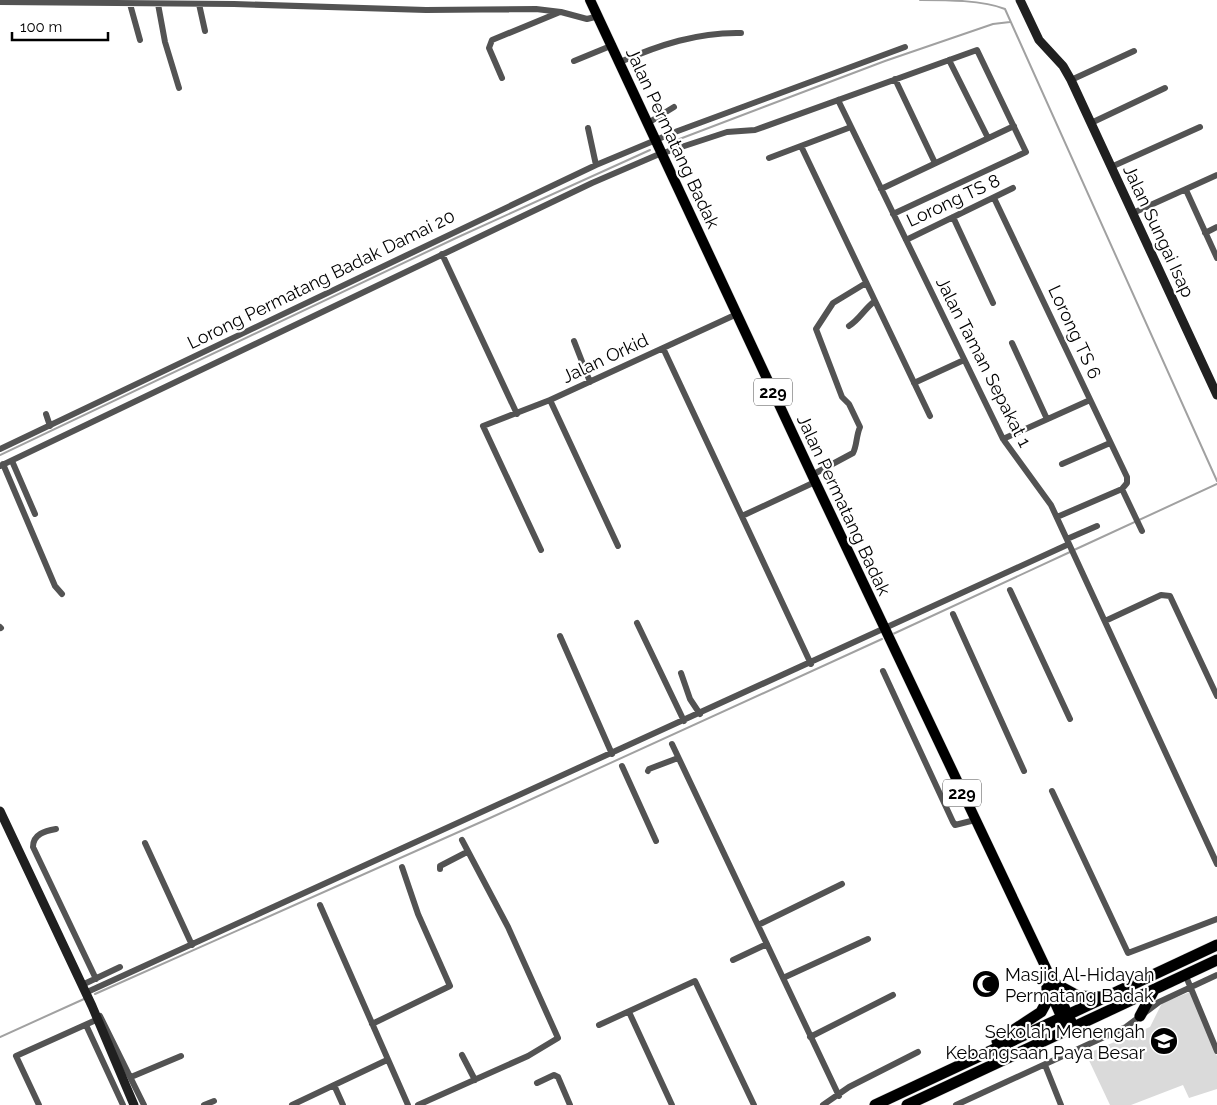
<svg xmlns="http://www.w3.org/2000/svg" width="1217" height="1105" viewBox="0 0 1217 1105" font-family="Raleway,sans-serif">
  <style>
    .green { fill: #dadada }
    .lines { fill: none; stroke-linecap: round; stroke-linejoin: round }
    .stream { stroke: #a1a1a1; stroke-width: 2 }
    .primary-casing { stroke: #dbdbdb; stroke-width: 11 }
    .highway-casing { stroke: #dbdbdb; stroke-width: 12 }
    .street { stroke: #535353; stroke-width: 6 }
    .secondary { stroke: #202020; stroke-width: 9 }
    .primary { stroke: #000; stroke-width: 10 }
    .highway { stroke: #000; stroke-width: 11 }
    .labels { text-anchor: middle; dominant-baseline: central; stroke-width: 4.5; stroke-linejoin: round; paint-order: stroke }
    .shield { fill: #fff; stroke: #4c4c4c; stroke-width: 1 }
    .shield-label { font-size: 16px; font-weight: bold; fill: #000 }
    .street-label { font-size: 18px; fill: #000; stroke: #fff }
    .poi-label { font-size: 18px; fill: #000; stroke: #fff; text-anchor: start }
  </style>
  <rect width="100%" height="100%" fill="#fff"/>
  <path class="green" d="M1190,992L1217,1056V1089L1189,1098L1183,1085L1131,1105H1110L1086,1054L1150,1027L1162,1003Z"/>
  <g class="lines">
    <path class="stream" d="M920,0C946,0 983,0 1005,9L1217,481
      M669,143L885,61L993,24L1010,22
      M0,455L456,238L650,150
      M1074,550L1217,484
      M893,634L1070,552
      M95,994L490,818L882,639
      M0,1037L84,999"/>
    <defs>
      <path id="primary" d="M590,0L812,475L1074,1027
        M1048,987L1067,1030"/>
      <path id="highway" d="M1054,983L1078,996L1101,997
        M1140,1016L1154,990
        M997,1041L1041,1012L1047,1001V986
        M875,1105L1217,945
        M907,1105L1217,960"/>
    </defs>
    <use href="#primary" class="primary-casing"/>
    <use href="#highway" class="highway-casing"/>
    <path class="street" d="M0,2L234,4L426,10L536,9L561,12L587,19L599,16
      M130,4L140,40
      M158,4L165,42L179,88
      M199,4L205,31
      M949,60L988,138
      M574,61L613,45
      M620,62C659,45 698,32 741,33
      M502,78L489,48L492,40L560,12
      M895,79L935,163
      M1071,80L1134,51
      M838,100L1003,439L1051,505L1217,864
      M648,123L674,107
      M1091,123L1165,88
      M588,128L596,165
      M801,146L930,416
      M769,158L851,127
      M1111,167L1200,127
      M881,189L1014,126
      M1186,190L1217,258
      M994,198L1127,477V483L1122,489L1057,517
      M1133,213L1217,175
      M953,217L993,303
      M1205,233L1217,227
      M906,240L1013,188
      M442,254L517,414
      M849,326C860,319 864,309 875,301
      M574,341L590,382
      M1012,343L1047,419
      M663,348L811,664
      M914,383L964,360
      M550,400L618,546
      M46,414L50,426
      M1003,439L1090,400
      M0,449L596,165L675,132L905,47
      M12,461L35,514
      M3,464L55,586L62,594
      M1062,464L1110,443
      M0,466L592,183L657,155L727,132L755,130L977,50L1026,152L893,214
      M812,475L853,453C857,446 856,436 860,427L849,404L842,397L816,329L833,303L866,283
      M1122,489L1142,531
      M742,516L815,482
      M1067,539L1097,526
      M541,550L483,426L550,400L737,314
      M1010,590L1070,719
      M953,614L1024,771
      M1105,621L1161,595L1170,596L1217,696
      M637,623L684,721
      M0,627L1,628
      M560,636L612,754
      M883,671L953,822L955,825L975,820
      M681,673L690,699L700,714
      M672,744L839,1096
      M622,766L656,841
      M648,771L649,769L678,758
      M1052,791L1128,953L1217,919
      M56,829C45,831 33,834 33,847L96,979
      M145,843L192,945
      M440,869V866L467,852
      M320,905L408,1105
      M758,925L842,884
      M733,960L767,944
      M1185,974L1217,1051
      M783,978L868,939
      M82,985L120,967
      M85,993L1069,544
      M629,1012L672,1105
      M100,1016L144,1105
      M372,1024L450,986L418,914L402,867
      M86,1025L123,1105
      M599,1025L695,981L754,1105
      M810,1037L893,995
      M462,1055L475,1080
      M1045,1065L1061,1105
      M131,1077L181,1056
      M537,1083L554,1075L558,1077L570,1105
      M334,1085L343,1105
      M39,1105L16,1056L96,1020
      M204,1105L214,1101
      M292,1105L387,1060
      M418,1105L528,1056L558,1038L508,927L462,840
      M823,1105L849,1087L918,1052
      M956,1105L1126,1027L1159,1002L1217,975"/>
    <path class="secondary" d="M1020,0L1039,40L1063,66L1071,80L1217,395
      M0,811L92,1006L134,1105"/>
    <use href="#primary" class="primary"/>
    <use href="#highway" class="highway"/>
  </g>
  <defs>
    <symbol id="mosque-disc" viewBox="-11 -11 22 22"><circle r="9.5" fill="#000" stroke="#fff"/><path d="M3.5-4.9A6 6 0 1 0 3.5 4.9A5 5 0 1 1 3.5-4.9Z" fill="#fff"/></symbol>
    <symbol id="school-disc" viewBox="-11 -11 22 22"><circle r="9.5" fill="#000" stroke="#fff"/><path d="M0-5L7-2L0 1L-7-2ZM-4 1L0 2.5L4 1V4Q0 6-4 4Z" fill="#fff"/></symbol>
  </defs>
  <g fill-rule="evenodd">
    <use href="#mosque-disc" x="970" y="968" width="32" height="32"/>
    <use href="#school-disc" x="1148" y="1025" width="32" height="32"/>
  </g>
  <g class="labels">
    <g class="shield">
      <rect x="754" y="378.5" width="38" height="27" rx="4"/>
      <rect x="943" y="779.5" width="38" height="27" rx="4"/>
    </g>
    <g class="shield-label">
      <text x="773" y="392">229</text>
      <text x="962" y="793">229</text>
    </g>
    <g class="street-label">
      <text transform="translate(673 138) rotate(65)">Jalan Permatang Badak</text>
      <text transform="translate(953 200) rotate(-25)">Lorong TS 8</text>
      <text transform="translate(1159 231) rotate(65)">Jalan Sungai Isap</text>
      <text transform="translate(321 279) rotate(-26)">Lorong Permatang Badak Damai 20</text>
      <text transform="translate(1075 332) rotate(65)">Lorong TS 6</text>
      <text transform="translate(605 358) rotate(-25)">Jalan Orkid</text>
      <text transform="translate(984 362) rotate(63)">Jalan Taman Sepakat 1</text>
      <text transform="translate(844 505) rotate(65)">Jalan Permatang Badak</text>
    </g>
    <g class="poi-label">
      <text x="1005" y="974">Masjid Al-Hidayah<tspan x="1005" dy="21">Permatang Badak</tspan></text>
      <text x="1145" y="1031" text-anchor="end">Sekolah Menengah<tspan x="1145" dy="21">Kebangsaan Paya Besar</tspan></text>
    </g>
  </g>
  <path d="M12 32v8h96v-8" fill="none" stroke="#000000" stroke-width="2.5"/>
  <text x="20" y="32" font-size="15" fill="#000000" stroke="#ffffff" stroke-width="4" paint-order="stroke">100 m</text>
</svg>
